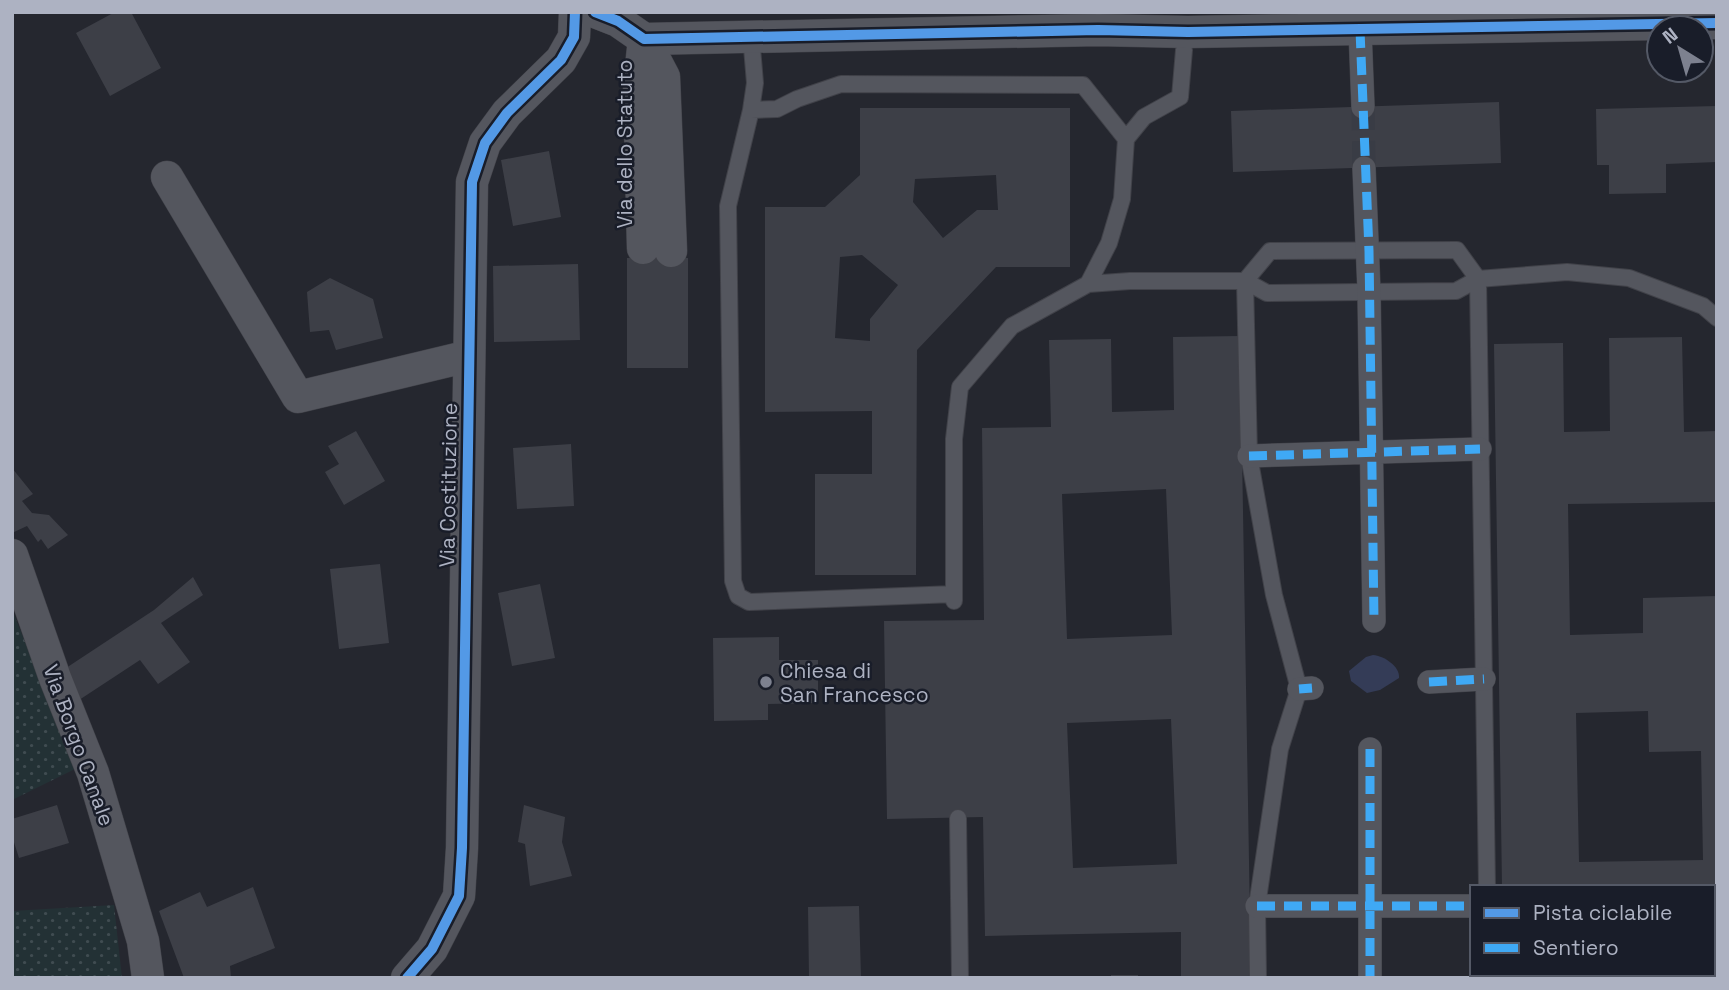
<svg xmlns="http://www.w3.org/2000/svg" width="1729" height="990" viewBox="0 0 1729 990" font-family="'Space Grotesk',sans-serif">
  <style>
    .grass { fill: url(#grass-dots) }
    .water { fill: #343c57 }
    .building { fill: #3d3f47; fill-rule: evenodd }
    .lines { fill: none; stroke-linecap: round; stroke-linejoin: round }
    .pedestrian-tunnel { stroke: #393c45; stroke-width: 23; stroke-dasharray: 23 11; stroke-linecap: butt }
    .service-casing { stroke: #414249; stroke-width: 18 }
    .pedestrian-casing { stroke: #414249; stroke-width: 24 }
    .minor-casing { stroke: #414249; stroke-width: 33 }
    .service { stroke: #54565e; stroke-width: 16 }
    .pedestrian { stroke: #54565e; stroke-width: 23 }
    .minor { stroke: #54565e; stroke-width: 32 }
    .quiet { stroke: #3fa9f5; stroke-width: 9; stroke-dasharray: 18 9; stroke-linecap: butt }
    .cycleway-casing { stroke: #191d29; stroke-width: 15 }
    .cycleway { stroke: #5399e6; stroke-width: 10 }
    .poi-dot { fill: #7d818f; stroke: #191d29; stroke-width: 2.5 }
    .labels { text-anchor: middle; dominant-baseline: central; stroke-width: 5; stroke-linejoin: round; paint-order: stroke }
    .street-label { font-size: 21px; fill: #adb2c2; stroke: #191d29 }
    .poi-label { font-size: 21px; fill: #adb2c2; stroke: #191d29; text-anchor: start }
  </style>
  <defs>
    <pattern id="grass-dots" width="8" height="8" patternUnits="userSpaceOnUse" patternTransform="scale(1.75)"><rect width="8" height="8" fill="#233135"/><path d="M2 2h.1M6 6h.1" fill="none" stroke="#404c51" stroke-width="1.8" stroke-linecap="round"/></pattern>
  </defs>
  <rect width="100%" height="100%" fill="#25272f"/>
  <path class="grass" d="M12,610L77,768L12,800Z
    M114,905L122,978H12V911Z"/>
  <path class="water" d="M1373,655C1384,656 1400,666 1399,678L1380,690L1367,693L1351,681L1349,671L1366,657Z"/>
  <path class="building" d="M115,12H131L161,68L110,96L76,33Z
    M1499,102L1501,163L1233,172L1231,111Z
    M1717,106V162L1666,164V193L1609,194V165H1597L1596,109Z
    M860,108H1070V267H996L917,350L916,575H815V474H872V411L765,412V207H825L860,175ZM996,175L998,210H977L943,238L913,202L915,179ZM862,255L898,285L870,319V341L835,338L840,257Z
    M549,151L561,217L513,226L501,160Z
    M627,258H688V368H627Z
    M578,264L580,340L494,342L493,266Z
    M330,278L373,299L383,338L336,350L329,330L310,332L307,292Z
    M1240,336L1251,978H1181V932L985,936L983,817L887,819L884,621L984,620L982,428L1051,427L1049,340L1111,339L1112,412L1174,410L1173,337ZM1166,489L1172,635L1067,639L1062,494ZM1171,719L1177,864L1073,868L1067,723Z
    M1682,337L1684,432L1717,431V502L1568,504L1570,635L1643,633V598L1717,596V942H1713V887H1502L1494,344L1563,343L1564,432L1610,431L1609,338ZM1648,711L1649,752L1701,751L1703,860L1579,862L1576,713Z
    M356,431L385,481L344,505L325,472L339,464L328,446Z
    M571,444L574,506L517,509L513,448Z
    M12,468L33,494L22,501L32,513L49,515L68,535L48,549L41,539L38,542L27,526L12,533Z
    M380,564L389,643L339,649L330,569Z
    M193,577L203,595L161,623L190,662L158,684L140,660L73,704L63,670L154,610Z
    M540,584L555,658L512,666L498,593Z
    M779,637V660H818V703L768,704V720L714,721L713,638Z
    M57,805L69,843L19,858L12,836V819Z
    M524,805L565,817L562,842L572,876L530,886L525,844L518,842Z
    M253,887L275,948L230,966L231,978H184L159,911L200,892L207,907Z
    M859,906L861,978H809L808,907Z
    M1503,974H1571V978H1503Z
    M1111,975H1138V978H1111Z"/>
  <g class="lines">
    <path class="pedestrian-tunnel" d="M1363,107L1364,168"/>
    <defs>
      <path id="service" d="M751,110L755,83L751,36
        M1088,284L1109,243L1122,199L1126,139L1144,117L1180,97L1184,50
        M954,594L749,602L738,596L733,581L728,206L751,110L777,109L797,99L841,84L1083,85L1126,139
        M954,601V439L960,387L1012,326L1088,284L1130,281H1245L1270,251L1457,250L1478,279L1567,272L1629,278L1703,306L1717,318
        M958,818L960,978
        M1488,974V978
        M1258,978L1257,906L1280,749L1299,689L1274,595L1249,456L1245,281L1267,293L1456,291L1478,279L1487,887"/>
      <path id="pedestrian" d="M1360,30L1363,107
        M1364,168L1369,291L1374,621
        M1249,456L1480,449
        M1429,682L1484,679
        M1299,689L1312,688
        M1370,749V978
        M1257,906H1472"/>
      <path id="minor" d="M595,12L618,21L644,39L1098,30L1188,32L1717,23
        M167,177L298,397L469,356
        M643,248L639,85L644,39L664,77L671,251
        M12,555L55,678L93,773L143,941L148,978
        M407,978L432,949L459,896L462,848L472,182L485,143L507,113L561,60L574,37L575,12"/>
    </defs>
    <use href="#service" class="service-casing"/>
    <use href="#pedestrian" class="pedestrian-casing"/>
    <use href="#minor" class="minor-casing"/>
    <use href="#service" class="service"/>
    <use href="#pedestrian" class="pedestrian"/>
    <use href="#minor" class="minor"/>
    <path class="quiet" d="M1360,30L1369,251L1374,621
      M1249,456L1480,449
      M1429,682L1484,679
      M1299,689L1312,688
      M1370,749V978
      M1257,906H1472"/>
    <defs>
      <path id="cycleway" d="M595,12L618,21L644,39L1098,30L1188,32L1717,23
        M407,978L432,949L459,896L462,848L472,182L485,143L507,113L561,60L574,37L575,12"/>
    </defs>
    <use href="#cycleway" class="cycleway-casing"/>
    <use href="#cycleway" class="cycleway"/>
  </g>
  <circle class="poi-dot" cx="766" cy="682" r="7"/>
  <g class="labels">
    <g class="street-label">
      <text transform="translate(624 144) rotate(-90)">Via dello Statuto</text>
      <text transform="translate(448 485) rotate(-89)">Via Costituzione</text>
      <text transform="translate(79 745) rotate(70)">Via Borgo Canale</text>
    </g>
    <g class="poi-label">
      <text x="780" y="670">Chiesa di<tspan x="780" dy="24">San Francesco</tspan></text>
    </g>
  </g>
  <rect width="1729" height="990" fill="none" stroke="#adb2c2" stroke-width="28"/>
  <rect x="1470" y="885" width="245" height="91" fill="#191d29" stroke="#545966" stroke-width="2"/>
  <rect x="1484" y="908" width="35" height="10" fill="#5399e6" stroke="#545966" stroke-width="2"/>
  <text x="1533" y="920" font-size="21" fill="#adb2c2">Pista ciclabile</text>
  <rect x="1484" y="943" width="35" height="10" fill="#3fa9f5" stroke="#545966" stroke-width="2"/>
  <text x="1533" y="955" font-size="21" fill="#adb2c2">Sentiero</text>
  <g transform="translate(1680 49) rotate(323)"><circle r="33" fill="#191d29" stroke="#545966" stroke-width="2"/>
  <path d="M0-5L12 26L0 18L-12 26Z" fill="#7d818f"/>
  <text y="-10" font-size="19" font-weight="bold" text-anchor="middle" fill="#adb2c2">N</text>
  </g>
</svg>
